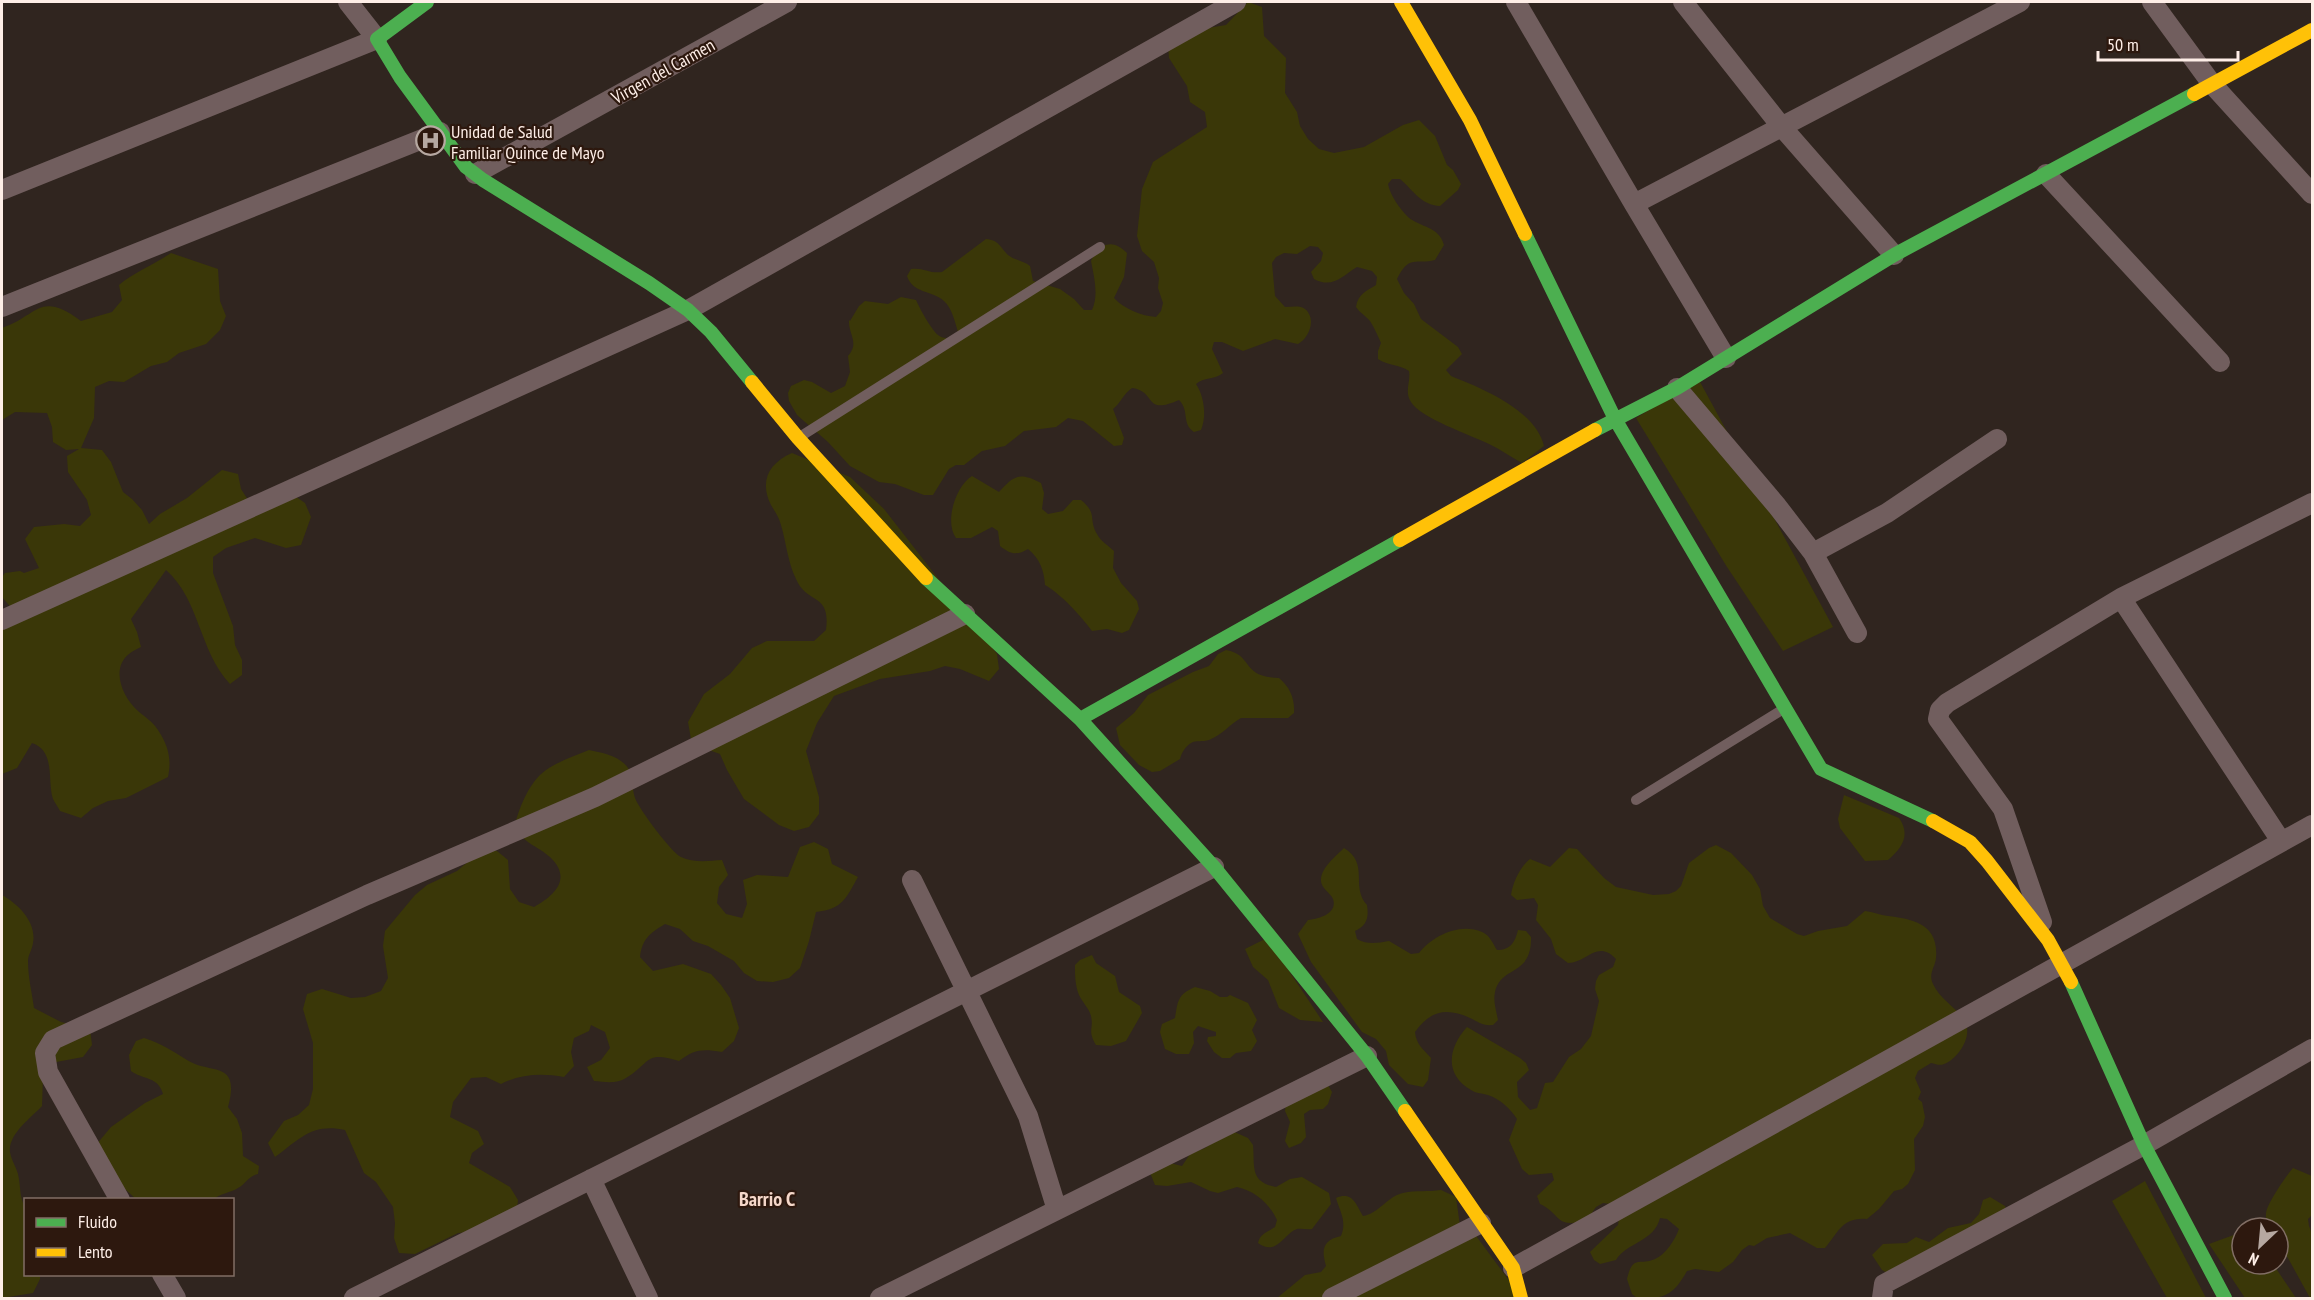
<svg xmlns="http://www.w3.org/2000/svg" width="2314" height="1300" viewBox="0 0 2314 1300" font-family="'PT Sans Narrow',sans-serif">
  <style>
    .green { fill: #3a3708 }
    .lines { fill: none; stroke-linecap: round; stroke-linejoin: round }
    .lane { stroke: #715e5e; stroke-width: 10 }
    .street { stroke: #715e5e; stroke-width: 20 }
    .fast { stroke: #4caf50; stroke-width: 14 }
    .slow { stroke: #ffc107; stroke-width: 14 }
    .labels { text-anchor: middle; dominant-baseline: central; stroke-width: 4.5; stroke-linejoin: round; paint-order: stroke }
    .street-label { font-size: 18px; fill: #feeee7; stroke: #2d180e }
    .poi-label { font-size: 18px; fill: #feeee7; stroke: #2d180e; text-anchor: start }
    .neighbourhood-label { font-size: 20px; font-weight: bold; fill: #f5d7c9; stroke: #2d180e }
  </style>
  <rect width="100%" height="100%" fill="#30251f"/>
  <path class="green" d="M1248,2L1262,7L1264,36L1286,58L1285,93L1297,112L1300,126L1308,139L1319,149L1334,153L1364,147L1403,125L1419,120L1435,136L1447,165L1453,170L1461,184L1458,190L1440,206C1421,205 1414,191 1400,179H1392L1388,184C1390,195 1400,209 1408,217C1421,228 1439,226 1444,245L1435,260C1416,265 1409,254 1397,279L1404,293L1414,304L1421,319L1458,347L1462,354L1446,370L1451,376C1481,388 1536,410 1544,446L1522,463C1511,457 1500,449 1489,444C1471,435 1420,418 1411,402C1404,391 1411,382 1409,371C1399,364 1388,366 1378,359V351L1381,343C1378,336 1374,327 1370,321C1365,315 1360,313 1356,307C1358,294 1366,291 1376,285L1377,277L1372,271L1357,267C1342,276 1333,289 1314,279L1311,272L1321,261L1323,253L1318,247L1310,246L1297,254L1284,253L1276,257L1272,263L1275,296L1285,307C1292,307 1300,305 1305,309C1317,319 1309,338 1298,344L1275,339L1243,351L1222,342H1214L1212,349L1223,373C1214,380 1204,377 1196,384C1204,396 1207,416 1201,430L1194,432C1181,423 1190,411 1179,400C1143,416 1157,391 1132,388C1123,394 1121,403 1113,409L1124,438L1122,445L1114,446L1083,421L1068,418L1056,427L1024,431L1005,446L982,451L964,465H956L949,469L933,495H924L895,484L879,482L850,466L828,442L797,415L789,401L788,393L791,386L804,380L812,382L831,393L845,386L850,372L848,356C860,343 848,334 849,320L850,321L859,306L865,301L888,304L901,297L916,300C920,309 931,329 938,335C942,339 949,338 954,338L958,332C955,322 952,308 944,301C932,290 913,294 907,276L911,269C923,267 930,274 942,272L986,239C999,240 1000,247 1008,255C1014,260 1024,261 1030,266L1033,281L1060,289L1074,299L1084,310H1092C1099,295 1094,277 1091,261C1099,243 1113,238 1127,253L1124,277L1114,298C1124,309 1142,316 1156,317L1161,311L1163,303L1158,288L1159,278L1154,262L1142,251L1137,236L1142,189L1153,162L1207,127L1205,112L1190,102L1187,86L1169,58L1168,44L1196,30L1226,25Z
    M171,253L218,269L220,301L226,316L220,330L206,344L179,353L167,362L151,366L124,382L109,381L95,387L94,418L81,448L102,450L111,462L123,492L132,499L142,510L149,524L160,514L187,498L222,470L238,474L241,489L250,503L292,494L305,503L311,517L301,545L286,548L255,538L226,548L213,557V573L233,626L235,645L242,660V675L230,684C199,651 200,600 166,570L131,619L137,632L141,647C137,649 132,651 129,654C110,669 123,698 138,711C145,717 152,721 158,730C168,745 172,759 168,777L126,798L108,801L93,808L81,818L60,811C58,807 55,803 53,799C47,781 56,751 32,743L17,768L2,774V615L14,611L2,597V577L5,573L20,571L24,573L39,568L25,539L34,527L64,524L80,526L91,515L87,500L68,472L67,456L79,449L66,450L53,442L52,427L47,413L15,412L2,420V328C38,316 39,290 81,321L112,312L122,300L119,285C134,272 154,265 171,253Z
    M1699,380L1833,627L1783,651L1727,567L1636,418Z
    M792,453L850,477L884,509L997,654L999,669L989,681L960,669L945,666L930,671L880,679L834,696L817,723L806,751L819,797V814L809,827L794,831L779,825L744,799L727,770L720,754L706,749L691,739L688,722L704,694L730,674L752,648L767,641H814L826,630C831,592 807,605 796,579C788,563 786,542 781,525C779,517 775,512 771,505C759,481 769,463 792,453Z
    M972,476L999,492C1014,475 1020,472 1041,483L1044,493L1042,509L1048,514L1063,511L1073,500H1081C1098,514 1088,518 1097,534C1101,542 1108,545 1114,551L1113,568L1121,583L1137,601L1139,609L1129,630L1122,633L1107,629L1092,631C1081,616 1061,594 1045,585C1044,570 1040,559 1028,549C1017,556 1010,554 1000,546L998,531L992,527L971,538H956C944,521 956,486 972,476Z
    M1226,650C1254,655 1240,677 1279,678C1290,687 1295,699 1294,713L1288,718H1241C1230,724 1222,735 1209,740C1203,742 1196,740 1191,743C1185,747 1182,752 1180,759L1160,771L1152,772L1139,765L1120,745L1116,728L1134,713L1148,695L1193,672L1209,666L1218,654Z
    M589,750C603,753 622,756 630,771C633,778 632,790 635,798C639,809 671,852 681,857C693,863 709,861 722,860L728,875L719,887L717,903L726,914L742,918L747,904L743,880L757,875L788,877L800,847L814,842L828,849L832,864L858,877C846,898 843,909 816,912L809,941L800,968L789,978L773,982L757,981L744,973L734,961L708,946L693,941L680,929L665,924C650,933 642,939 640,957L653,971L683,964L711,974L721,985L730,998L739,1028L734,1041L722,1052C702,1049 695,1049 679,1061C644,1050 651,1063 626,1078C617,1084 605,1082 594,1081L587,1067L601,1060L610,1048L605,1032L591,1025L589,1031L574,1038L571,1052L574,1066L564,1077C542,1073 520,1074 501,1084L486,1077L471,1078L453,1102L450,1117L478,1131L484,1144L472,1153L469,1163L510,1187L518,1200L516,1216L489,1230L458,1233L415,1254L399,1253L394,1238L395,1223L393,1207L376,1182L364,1173L345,1130C312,1123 300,1139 275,1157L268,1143L284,1121L298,1115L309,1105L313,1089V1043L303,1009L307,994L322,989L351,998L365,997L381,991L388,978L383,946L385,931L415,895L427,885L457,871L482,850L497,851L508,860L510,889L519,902L534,907C554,896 573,879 550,857C536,845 527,845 514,828C519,808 529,782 546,770C559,761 575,756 589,750Z
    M1844,795L1899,818C1911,835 1902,848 1888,860L1865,861L1840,828L1838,819Z
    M1716,845L1731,853L1752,875L1760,889L1763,906L1770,918L1797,934L1804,936L1818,931L1847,926L1865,911C1873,912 1880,915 1888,916C1913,919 1939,924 1936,958C1935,968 1928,973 1933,984C1940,1000 1958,1008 1965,1022C1973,1036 1958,1059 1944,1064C1940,1066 1936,1064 1931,1063L1918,1071L1915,1078L1921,1092L1918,1099L1922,1102L1925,1117L1923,1126L1914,1139L1915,1170L1908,1184L1902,1189L1894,1191L1879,1209L1867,1219C1842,1217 1839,1232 1825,1248H1817L1790,1233L1767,1238L1754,1246L1749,1245L1742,1250L1733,1262L1719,1272L1695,1269L1687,1271C1673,1296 1664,1299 1637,1298L1632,1294L1627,1279C1633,1254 1639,1266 1655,1259C1665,1255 1675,1240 1679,1229L1667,1219L1660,1218C1654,1242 1627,1242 1616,1260L1600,1264L1594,1260L1590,1252L1618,1225L1619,1218L1611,1204L1603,1203L1596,1207L1587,1220C1554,1229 1563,1215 1540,1204L1537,1196L1554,1180L1552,1173L1529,1175L1522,1169L1509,1140L1517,1119C1510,1108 1500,1099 1488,1095C1482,1093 1477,1094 1471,1090C1444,1074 1448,1048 1467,1027L1520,1058L1526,1063L1529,1070L1517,1082L1518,1097L1530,1110L1537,1108L1545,1083L1553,1082L1569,1057L1581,1049L1591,1036L1599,1001L1595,989L1596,981L1599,975L1613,967L1616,959C1597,939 1587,963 1568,963L1556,954L1551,939L1536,920L1538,905L1534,898L1517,900L1511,895C1513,882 1520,867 1530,859L1550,867L1569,848L1577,849L1604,878L1616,887L1653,895L1669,894L1676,891L1681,886L1689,863L1709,848Z
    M1344,848C1370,864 1350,886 1367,905C1369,917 1367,926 1355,931L1357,939C1368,945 1377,943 1389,941L1411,954L1419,953C1432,936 1460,922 1482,932C1490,935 1493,944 1497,950C1511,950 1515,942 1518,930L1526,931L1531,937C1532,977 1501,965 1495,992C1493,1001 1496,1010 1498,1020L1493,1025C1482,1026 1479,1022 1470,1018C1446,1007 1430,1011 1415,1032C1416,1044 1423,1049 1431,1058L1428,1080L1423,1087L1408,1084L1389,1065L1386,1051L1376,1039L1362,1032L1311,962L1298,934L1308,920C1318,919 1338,914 1333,899C1330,892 1320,888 1321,879C1322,867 1336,856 1344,848Z
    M2,895C18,904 37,922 33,943C32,950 28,955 28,961C28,977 32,993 34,1008L61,1022L90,1029L92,1045L83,1057L51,1063L43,1077L42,1106C31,1118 8,1134 10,1152C11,1159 16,1167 18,1174C21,1187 19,1196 25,1207L26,1274L40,1275V1279L33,1293L2,1298Z
    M1267,938L1323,1022L1300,1020L1279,1008L1268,980L1253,967L1245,949Z
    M1092,955L1096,963L1115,976L1119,992L1140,1006L1142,1013L1126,1041L1111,1046L1096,1045C1087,1030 1094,1029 1091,1016C1089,1008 1082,1002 1079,995C1075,985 1075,975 1075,965L1080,960Z
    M1195,987L1210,991L1220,997H1227L1230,995L1248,1003L1257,1020L1252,1030L1257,1041L1251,1051L1236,1053L1230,1058H1222L1214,1052L1207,1041L1208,1037L1216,1036V1032L1198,1026L1193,1032L1194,1043L1189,1054H1176L1165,1049L1160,1032L1162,1024L1175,1018C1178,1001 1177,995 1195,987Z
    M144,1038C160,1043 173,1051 187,1060C210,1075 241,1059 228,1107L237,1119L242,1133L243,1156L259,1166L258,1174C248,1176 246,1184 238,1188C230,1193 221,1193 214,1199H136L115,1180L96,1145L111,1127L145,1103L163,1094C158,1076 143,1080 131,1071L129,1055L136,1041Z
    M1328,1085L1332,1092L1328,1104L1323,1109L1310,1110L1304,1114L1306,1137L1301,1143L1289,1148L1285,1141L1290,1122L1285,1111L1286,1103Z
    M1230,1130L1248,1138L1253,1145C1255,1166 1249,1182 1276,1187L1290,1179L1302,1177L1329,1193L1331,1204L1312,1229C1307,1230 1302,1228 1297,1229C1284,1233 1277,1257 1258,1243C1260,1233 1268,1232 1275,1227L1277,1220C1269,1203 1255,1191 1237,1187L1218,1193L1210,1191L1191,1182L1167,1186L1155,1185L1149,1170L1170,1163L1182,1166L1190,1154L1205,1148Z
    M2293,1168L2312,1176V1215L2308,1219L2309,1226L2312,1234V1298H2310L2278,1240V1228H2270C2268,1224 2265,1219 2266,1214C2266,1205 2286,1176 2293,1168Z
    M2145,1181L2206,1298H2167L2112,1201Z
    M1441,1190L1456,1197L1460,1226L1471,1229L1522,1298H1277L1305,1275L1321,1272L1326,1266C1321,1249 1323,1240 1341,1236C1347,1221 1340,1212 1336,1198C1353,1191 1356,1205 1363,1216C1378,1214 1388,1196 1403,1193C1416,1190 1429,1192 1441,1190Z
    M1990,1197L2005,1206L2006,1210L1889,1274L1882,1270L1872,1255L1883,1244L1907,1243L1916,1237L1929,1242L1948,1228L1971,1223L1979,1214L1983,1200Z
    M2242,1232V1264H2273L2296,1298H2245L2209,1244Z"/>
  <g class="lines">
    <path class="lane" d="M798,438L1100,247
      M1636,800L1785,708"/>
    <path class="street" d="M1516,2L1634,204L1726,358
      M1683,2L1781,126L1894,255
      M2152,2L2212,84L2312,194
      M475,174L787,2
      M2046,174L2220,362
      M2,190L377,39L348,2
      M1634,204L2020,2
      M2,307L440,132
      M1677,388L1777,506L1813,553L1857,633
      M1813,553L1887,513L1997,439
      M2121,598L2281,841
      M2,620L688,310L1236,2
      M912,880L1028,1116L1057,1210
      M2042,922L2003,809L1938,719L1940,710L1947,703L2121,598L2312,503
      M591,1179L648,1298
      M120,1200L48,1072L45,1053L53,1040L367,895L595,797L965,614
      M1513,1268L2312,825
      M162,1274L176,1298
      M354,1298L1214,867
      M880,1298L1367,1056
      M1332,1298L1481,1223
      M1882,1298L1884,1284L2144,1145L2312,1049"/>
    <path class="fast" d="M427,2L377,39L400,77L466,167L483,180L649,283L688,310L711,332L752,382
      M1525,234L1615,419L1821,769L1933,821
      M1595,430L1677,388L1894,255L2194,94
      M926,578L1080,719L1214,867L1367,1056L1405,1111
      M1080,719L1400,540
      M2071,982L2144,1145L2225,1298"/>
    <path class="slow" d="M1401,2L1470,120L1525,234
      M2194,94L2312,30
      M752,382L798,438L926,578
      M1400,540L1595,430
      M1933,821L1970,842L1987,861L2048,940L2071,982
      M1405,1111L1513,1268L1521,1298"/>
  </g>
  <defs>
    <symbol id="hospital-ring" viewBox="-11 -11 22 22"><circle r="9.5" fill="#2d180e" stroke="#b6a8a1" stroke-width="1.5"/><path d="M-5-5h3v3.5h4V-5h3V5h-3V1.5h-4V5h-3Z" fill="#b6a8a1"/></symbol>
  </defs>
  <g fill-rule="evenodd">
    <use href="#hospital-ring" x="414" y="124" width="33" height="33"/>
  </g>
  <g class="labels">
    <g class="street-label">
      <text transform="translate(663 71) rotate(-29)">Virgen del Carmen</text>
    </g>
    <g class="poi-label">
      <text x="451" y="131">Unidad de Salud<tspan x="451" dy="21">Familiar Quince de Mayo</tspan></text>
    </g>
    <g class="neighbourhood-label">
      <text x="767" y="1199">Barrio C</text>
    </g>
  </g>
  <rect width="2314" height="1300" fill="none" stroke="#feeee7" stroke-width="6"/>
  <rect x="24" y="1198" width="210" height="78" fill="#2d180e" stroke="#816e65" stroke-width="1.5"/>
  <rect x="36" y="1218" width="30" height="9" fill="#4caf50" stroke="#816e65" stroke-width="1.5"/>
  <text x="78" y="1228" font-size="18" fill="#feeee7">Fluido</text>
  <rect x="36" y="1248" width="30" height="9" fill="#ffc107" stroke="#816e65" stroke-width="1.5"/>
  <text x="78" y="1258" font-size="18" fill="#feeee7">Lento</text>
  <g transform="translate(2260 1246) rotate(206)"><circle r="28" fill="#2d180e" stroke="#816e65" stroke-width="1.5"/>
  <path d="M0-4.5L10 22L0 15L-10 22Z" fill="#b6a8a1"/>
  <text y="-9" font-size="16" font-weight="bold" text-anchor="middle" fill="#feeee7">N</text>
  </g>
  <path d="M2098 51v9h140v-9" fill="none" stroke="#feeee7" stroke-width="3"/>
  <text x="2107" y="51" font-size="18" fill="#feeee7" stroke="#2d180e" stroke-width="4.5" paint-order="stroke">50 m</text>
</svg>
